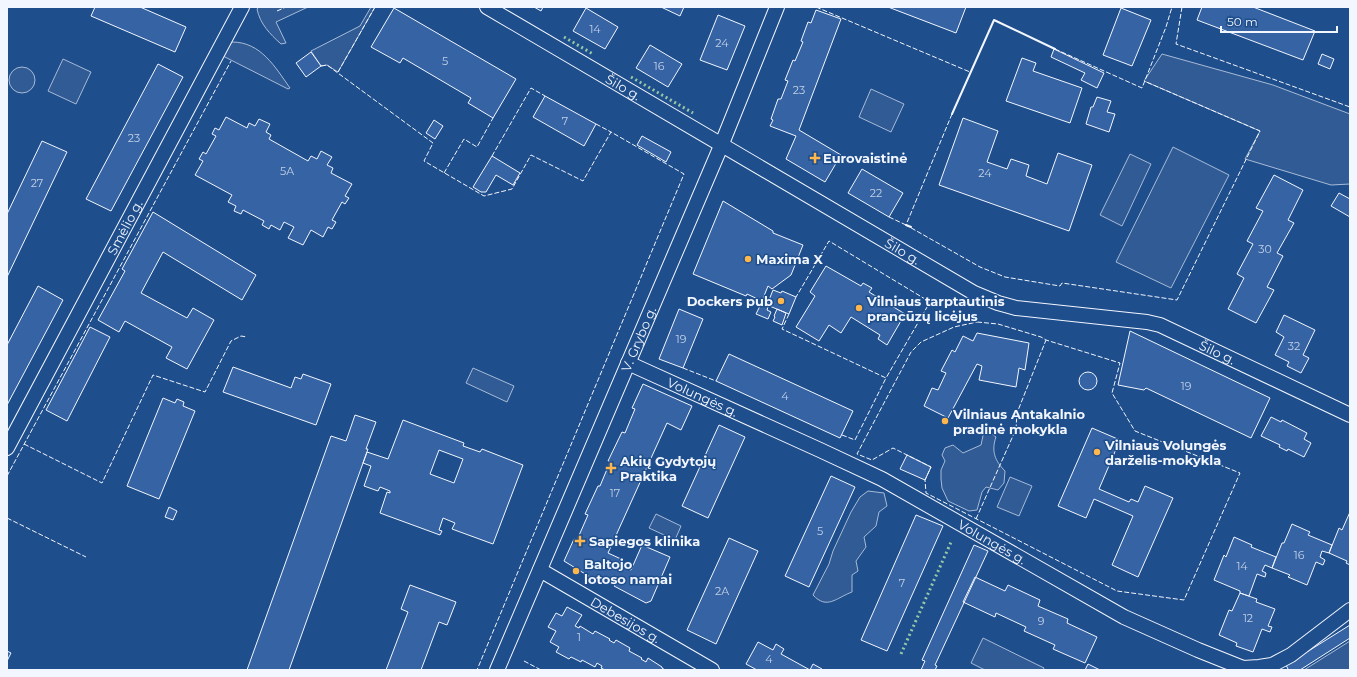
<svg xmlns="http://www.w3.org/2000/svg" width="1357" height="677" viewBox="0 0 1357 677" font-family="Montserrat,sans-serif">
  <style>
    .green { fill: #305b95; stroke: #a8bbd7 }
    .building { fill: #3563a3; stroke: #f2f6ff; fill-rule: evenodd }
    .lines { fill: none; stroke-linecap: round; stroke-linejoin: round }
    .minor-casing { stroke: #f2f6ff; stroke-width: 16 }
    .minor { stroke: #1f4e8c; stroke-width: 14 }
    .hedge { stroke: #97c8a6; stroke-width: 3; stroke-dasharray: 2 3; stroke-linecap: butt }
    .fence { stroke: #f2f6ff; stroke-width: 1; stroke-dasharray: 5 2; stroke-linecap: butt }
    .wall { stroke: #f2f6ff; stroke-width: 2 }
    .poi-dot { fill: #ffb74d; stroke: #1f4e8c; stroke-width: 1.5 }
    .labels { text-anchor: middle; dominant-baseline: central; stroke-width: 3; stroke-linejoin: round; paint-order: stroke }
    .number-label { font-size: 11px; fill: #c3d1e8 }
    .street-label { font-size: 13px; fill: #f2f6ff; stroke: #1f4e8c }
    .poi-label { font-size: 13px; font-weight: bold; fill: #f2f6ff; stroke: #1f4e8c; text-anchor: start }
  </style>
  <rect width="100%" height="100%" fill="#1f4e8c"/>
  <path class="green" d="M259,7H308L276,22L286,43L281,44C270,34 260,24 257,9Z
    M371,7H375L338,72L327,65L321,66L311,51L360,26Z
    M232,42C261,42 275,67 290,88L288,89L223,56L226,49Z
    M1162,54L1273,85L1350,114V184L1331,185L1245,159L1260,131L1144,81Z
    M63,59L91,72L76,104L48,91Z
    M9 80a13 13 0 1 1 26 0a13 13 0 1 1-26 0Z
    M871,89L904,104L891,132L859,117Z
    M1173,147L1229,175L1171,288L1116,262Z
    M1130,154L1151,164L1122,226L1100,215Z
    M473,368L514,386L507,402L466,383Z
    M984,431L992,434L996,437C991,451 995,461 1005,471L1004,483L998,490L986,487L982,492L977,510L969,511L948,501L942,488L941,479V470L945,461L942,455L945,448L953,445L963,453L981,445Z
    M1010,477L1032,486L1019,516L997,507Z
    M868,491L884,493L887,506L879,512L876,526L864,537L866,547L856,561L858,571L852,575V592C836,598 827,610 813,595L829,564L833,551L851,512L860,497Z
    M656,514L681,526L675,540L649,528Z
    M983,638L1044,668L1043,670H985L971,663Z
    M1350,641V670H1304Z"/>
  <path class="building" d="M95,7H140L186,27L175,52L91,16Z
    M534,7H543L541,11Z
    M661,7H684L680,16Z
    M888,7H966L956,33Z
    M1202,7H1253L1315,31L1303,60L1197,20Z
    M394,8L516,79L493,118L468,103L471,98L403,58L400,63L371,47Z
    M586,8L618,27L605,49L573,31Z
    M1121,8L1151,20L1132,66L1103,55Z
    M816,10L841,19L799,130L841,155L825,182L786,159L796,136L770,126L773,120L771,119L778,99H781L788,81L785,80L793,60L795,61L803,42L801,41L808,22L811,23Z
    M718,15L745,26L727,70L700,60Z
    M650,45L682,64L668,87L636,68Z
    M1054,49L1104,73L1097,88L1081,80L1085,73L1051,57Z
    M311,52L321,66L306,77L296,63Z
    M1322,54L1334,59L1330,69L1318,64Z
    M1022,58L1036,63L1033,71L1082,88L1070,123L1006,101Z
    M158,64L183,77L111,211L86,199Z
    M545,96L596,124L584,146L533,117Z
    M1097,97L1111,101L1107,112L1115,114L1109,132L1086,124L1091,107H1093Z
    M226,117L247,128L249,123L255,126L259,119L270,124L266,132L271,135L269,139L308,161L311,156L317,159L321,151L332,157L327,165L333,168L331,173L352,184L345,196L349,198L345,204L342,202L332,220L336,222L332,229L328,227L323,237L311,230L303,245L288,238L294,227L284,222L280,230L271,225L269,229L262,225L264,221L243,210L241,214L234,211L236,206L228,202L232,195L195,175L203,161L199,159L203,152L206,154L216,136L212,134L215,128L219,130Z
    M963,118L998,131L987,162L1007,169L1011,159L1029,165L1026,176L1047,184L1058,153L1092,165L1069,231L939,185Z
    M434,120L443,126L435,139L426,133Z
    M642,136L671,152L666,162L637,145Z
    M42,141L67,152L7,277V214Z
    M492,156L520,173L513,185L496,175L486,192H481L473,187Z
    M862,169L903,193L889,217L848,193Z
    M1274,175L1303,190L1288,220L1294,223L1277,253L1283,256L1267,287L1274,290L1256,323L1228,309L1244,278L1237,274L1253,244L1247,241L1263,211L1256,208Z
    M1339,193L1350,199V217L1331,206Z
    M723,201L773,231V233L803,245L791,275L772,289L768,286L762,301L747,294L746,296L693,274Z
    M153,212L256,275L242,300L163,252L141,293L187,318L193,308L214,320L187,369L166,358L172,347L125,321L119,332L98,320L125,271L122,269Z
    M826,266L861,286L863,283L872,288L869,292L905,314L887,345L878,339L880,335L851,317L841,333L829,325L819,341L796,327L815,296L810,292Z
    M38,286L63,300L7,405V345Z
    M773,290L781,293L782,291L796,297L789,314L767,305Z
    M761,304L768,307L767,310L771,312L768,319L756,314Z
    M679,309L703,319L683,368L659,359Z
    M777,309L786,313L782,325L773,321L775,317L774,316Z
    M1284,315L1315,330L1303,355L1309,358L1301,373L1287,366L1289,362L1275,355L1284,337L1276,332Z
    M90,327L110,337L67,421L46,410Z
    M1130,331L1270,398L1251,438L1146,388L1144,390L1118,385Z
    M977,333L1029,343L1025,370L1019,368L1016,387L979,380L982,366L977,364L948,418L924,406L932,388L938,390L946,373L941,371L952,350L955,352L963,336L973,341Z
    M729,354L853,411L840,438L716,381Z
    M233,367L291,388L295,377L301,379L303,374L331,384L316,425L223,392Z
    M1079 381a9 9 0 1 1 18 0a9 9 0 1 1-18 0Z
    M643,384L692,406L681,430L667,423L608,553L621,559L619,565L631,570L642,545L670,557L651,601L646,603L614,586L615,585L611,583L595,580L564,561L574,539L577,540L588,515L585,514L598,486H600L610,462L608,461L622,432L625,433L635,409L632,408Z
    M163,398L175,403L177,399L184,402L183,406L195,411L159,499L127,486Z
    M355,415L376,422L366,449H368L289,670H247L331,436L346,441Z
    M1271,417L1281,422L1282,420L1307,433L1304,439L1311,443L1304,457L1288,449L1287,451L1279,447L1280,445L1261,436Z
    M403,420L464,443L463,446L480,452L482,449L523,465L493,544L452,529L455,523L443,518L439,530L442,531L440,535L380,513L387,492L390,493V491L380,487L378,491L364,486L371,466L363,463L367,452L388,459ZM439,450L463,459L454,483L430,474Z
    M719,425L745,437L708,518L682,506Z
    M1092,428L1120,440L1099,489L1129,502L1131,499L1138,502L1145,486L1173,498L1138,577L1112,565L1133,516L1094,499L1086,518L1058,506Z
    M907,455L931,467L925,480L900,469Z
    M831,476L855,487L809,587L785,576Z
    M169,507L177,511L173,520L165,517Z
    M1350,512V565L1346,563L1347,561L1329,553L1339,528L1342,530Z
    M916,515L943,526L887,651L861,640Z
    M1292,524L1310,532L1308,535L1332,545L1329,553L1322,551L1320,557L1325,560L1323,565L1316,562L1307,585L1288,577L1290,575L1272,568L1282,543H1284Z
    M1234,537L1252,545L1251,547L1276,557L1272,568L1265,565L1262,571L1266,573L1265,577L1257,574L1249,596L1240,593V591L1214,580L1224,555L1226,557Z
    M729,538L758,551L716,644L687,630Z
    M974,545L988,551L935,665L937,666L935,670H921L925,661L922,660Z
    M975,577L1005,591L1008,585L1040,600L1038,606L1068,619L1067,623L1097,637L1085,663L1053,649L1055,645L1024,631L1026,627L996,613L995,617L963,602Z
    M410,585L456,602L447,625L439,622L421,670H386L408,612L401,609Z
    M1240,593L1257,599L1256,602L1275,609L1268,626L1272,627L1270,632L1262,629L1253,652L1236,646L1237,643L1219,635L1229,610L1232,611Z
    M567,607L582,615L575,626L579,628L580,626L593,634L595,631L610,639L609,640L614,643L616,640L630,648L629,651L642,658L641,659L646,662L648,658L662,667V668L665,670H605L601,668L602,666L597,663L595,667L582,660L581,662L571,657L569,659L556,652L559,647L550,642L556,631L548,627L556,613L562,616Z
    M1350,625V638L1300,670H1286L1288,669L1286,665Z
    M758,642L773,650L776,644L784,649L781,654L810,670H757L746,664Z
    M7,651L11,653L7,661Z
    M813,664L822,669V670H810Z
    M1088,664L1100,670H1085Z"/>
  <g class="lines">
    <defs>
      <g id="minor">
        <path id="s1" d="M487,7L974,293L998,303L1016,308L1147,322L1160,325L1350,415"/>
        <path id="s2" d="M628,363L820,450L882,479L1124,617L1198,650L1243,668L1259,667L1272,665L1291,655L1350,610"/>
        <path id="s3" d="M7,448L242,7"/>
        <path id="s4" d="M540,570L712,670"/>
        <path id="s5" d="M497,670L721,146L777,7"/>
      </g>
    </defs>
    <use href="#minor" class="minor-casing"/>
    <use href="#minor" class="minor"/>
    <path class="hedge" d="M564,37L593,54
      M631,77L693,113
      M901,654L952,540"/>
    <path class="fence" d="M816,7L970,72
      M1182,7L1176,44L1350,107
      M277,11L286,7
      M1055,49L1142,88L1166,27L1172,7
      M321,66L327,65L433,143L424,161L484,196L512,189L531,155L583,181L611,132L684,174L477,670
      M338,72L375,7
      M952,114L906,225L980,267L1005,277L1060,286L1062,283L1177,300L1260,131L1144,81
      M596,124L611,132
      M492,156L531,88L545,96
      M444,173L464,139L477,147L493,118
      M889,217L906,225
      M789,314L782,329L886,378L930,302L829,241L796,297
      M977,322L998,324L1041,337L1046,340L1120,363L1112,393L1135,431L1240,473L1184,600L1117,591L926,493L925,480L931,467L893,448L872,460L857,454L911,352L921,342L954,327Z
      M683,368L716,381
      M842,435L855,440L886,378
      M24,444L102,483L153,375L205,392L231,341L241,336L247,337
      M7,476L231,61
      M7,518L86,557
      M976,519L1016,429L1017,413L1046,340
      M524,661L541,670"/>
    <path class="wall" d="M952,114L994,20L1055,49
      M906,225L911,227"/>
  </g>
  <g class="poi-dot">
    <path d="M813 152h4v4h4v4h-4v4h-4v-4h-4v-4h4z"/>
    <circle cx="748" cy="259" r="4"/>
    <circle cx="781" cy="301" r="4"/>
    <circle cx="859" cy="308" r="4"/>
    <circle cx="945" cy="421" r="4"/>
    <circle cx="1097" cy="452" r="4"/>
    <path d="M609 462h4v4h4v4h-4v4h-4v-4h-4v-4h4z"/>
    <path d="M578 535h4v4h4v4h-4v4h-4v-4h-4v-4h4z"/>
    <circle cx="576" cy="571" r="4"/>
  </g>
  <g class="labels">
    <g class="number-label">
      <text x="595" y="29">14</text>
      <text x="722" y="43">24</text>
      <text x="445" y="61">5</text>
      <text x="659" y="66">16</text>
      <text x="799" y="90">23</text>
      <text x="565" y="121">7</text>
      <text x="134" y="138">23</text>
      <text x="287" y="171">5A</text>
      <text x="985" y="173">24</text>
      <text x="37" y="183">27</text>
      <text x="876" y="193">22</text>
      <text x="1265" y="249">30</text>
      <text x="681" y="339">19</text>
      <text x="1294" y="346">32</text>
      <text x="1186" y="386">19</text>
      <text x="785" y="396">4</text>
      <text x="615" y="493">17</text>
      <text x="820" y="531">5</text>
      <text x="1299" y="555">16</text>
      <text x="1242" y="566">14</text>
      <text x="902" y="583">7</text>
      <text x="722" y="591">2A</text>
      <text x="1248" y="618">12</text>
      <text x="1041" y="621">9</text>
      <text x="579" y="637">1</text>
      <text x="769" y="659">4</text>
    </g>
    <g class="street-label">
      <text stroke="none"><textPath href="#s1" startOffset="158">Šilo g.</textPath></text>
      <text stroke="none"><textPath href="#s3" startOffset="250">Smėlio g.</textPath></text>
      <text stroke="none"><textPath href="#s1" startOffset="482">Šilo g.</textPath></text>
      <text stroke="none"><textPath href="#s5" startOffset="360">V. Grybo g.</textPath></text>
      <text stroke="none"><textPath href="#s1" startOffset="818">Šilo g.</textPath></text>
      <text stroke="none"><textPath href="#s2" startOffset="82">Volungės g.</textPath></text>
      <text stroke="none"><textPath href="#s2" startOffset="406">Volungės g.</textPath></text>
      <text stroke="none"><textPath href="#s4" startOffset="99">Debesijos g.</textPath></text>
    </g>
    <g class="poi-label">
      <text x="823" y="158">Eurovaistinė</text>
      <text x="756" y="259">Maxima X</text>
      <text x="773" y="301" text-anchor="end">Dockers pub</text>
      <text x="867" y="301">Vilniaus tarptautinis<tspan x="867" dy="15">prancūzų licėjus</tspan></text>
      <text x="953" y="414">Vilniaus Antakalnio<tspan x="953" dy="15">pradinė mokykla</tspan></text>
      <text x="1105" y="445">Vilniaus Volungės<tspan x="1105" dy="15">darželis-mokykla</tspan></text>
      <text x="620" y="461">Akių Gydytojų<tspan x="620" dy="15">Praktika</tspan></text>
      <text x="589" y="541">Sapiegos klinika</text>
      <text x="584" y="564">Baltojo<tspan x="584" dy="15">lotoso namai</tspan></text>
    </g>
  </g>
  <rect width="1357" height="677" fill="none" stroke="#f2f6ff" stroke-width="16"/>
  <path d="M1221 26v6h116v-6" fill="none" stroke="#f2f6ff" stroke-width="2"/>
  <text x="1227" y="26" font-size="12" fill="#f2f6ff" stroke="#1f4e8c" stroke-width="3" paint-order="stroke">50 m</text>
</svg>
